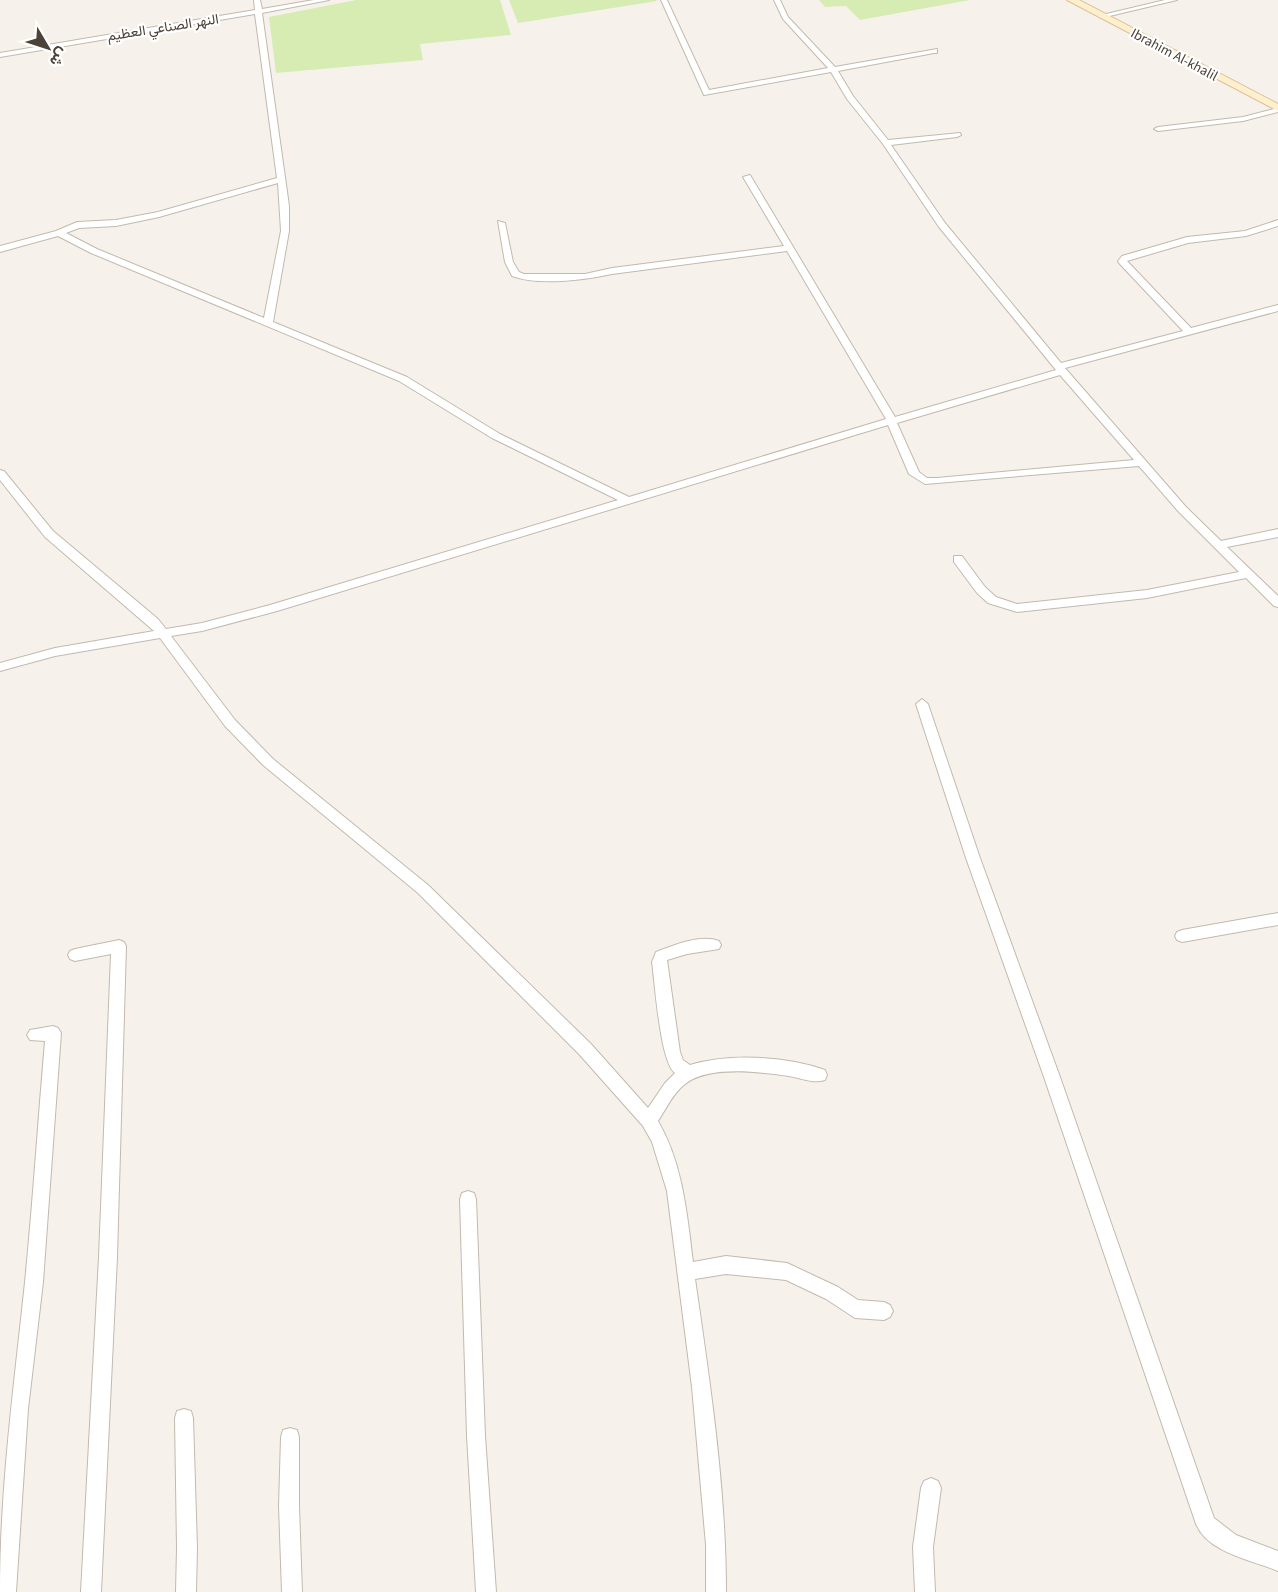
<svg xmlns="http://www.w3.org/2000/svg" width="1278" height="1592" viewBox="0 0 1278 1592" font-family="'Source Sans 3',Vazirmatn,sans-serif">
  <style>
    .green { fill: #d6ecb3 }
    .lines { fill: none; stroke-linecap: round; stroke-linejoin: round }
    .street-casing { stroke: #c3b9ad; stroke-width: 2 }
    .secondary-casing { stroke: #d8c39a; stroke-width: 2 }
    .street { fill: #fff; fill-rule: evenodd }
    .secondary { fill: #ffefcd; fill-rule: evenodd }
    .labels { text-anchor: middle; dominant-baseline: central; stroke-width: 4.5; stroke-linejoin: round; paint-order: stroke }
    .far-street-label { font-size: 14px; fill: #4b4338; stroke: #fff }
  </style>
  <rect width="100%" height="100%" fill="#f6f2eb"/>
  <path class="green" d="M356,0H500L511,35L420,44L423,60L276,73L269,17Z
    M509,0H656L657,1L518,23Z
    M819,0H970L860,20L846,6L825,7Z"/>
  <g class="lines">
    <defs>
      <path id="street" d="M254,0H260L262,9L314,0H329L262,13L289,206V231L273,322L407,377L500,434L629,497L886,419L787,251L612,274C584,280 539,286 512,276L505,262L498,221L505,223L513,262L519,272L524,274H585L612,268L784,246L743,177L750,175L895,417L1056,370L939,227L883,144L847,99L831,72L704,95L661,0H667L709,90L828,68L783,19L774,0H780L788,17L835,67L937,49V53H934L838,71L853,96L888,140L960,133L961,135L957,137L891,145L945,223L1061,363L1183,331L1119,263L1118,261L1122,256L1187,237L1245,231L1278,220V226L1246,236L1188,243L1127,261L1191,328L1278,305V311L1065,368L1186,507L1221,541L1278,529V537L1227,547L1278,596V607L1274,606L1246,578L1147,598L1017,612L988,603L977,593L954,562V556H962L985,587L996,597L1017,604L1147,590L1239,572L1178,511L1139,466L925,484L909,474L888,425L277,611L202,631L171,636L235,720L273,759L428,885L591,1044L648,1108L665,1083L675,1073C660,1062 655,983 652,962L656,952C674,945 701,934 719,941L721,945L719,949L687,954L667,960L680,1052L683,1060L690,1065C729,1053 786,1056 825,1070L827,1075L825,1080C814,1084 800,1078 789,1076C760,1072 709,1065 685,1084C673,1093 666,1109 658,1121C683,1164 687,1214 693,1262L726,1256L787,1263L838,1287L858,1300L884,1302L890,1305L893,1311L890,1317L884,1320L855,1318L826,1299L786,1280L726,1274L695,1279C710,1382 726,1487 726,1592H706V1545L692,1387L667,1191L652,1142L643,1126L579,1054L418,893L263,765L225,726L160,638L55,656L0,671V663L55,648L154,631L45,537L0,480V470L4,471L53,531L158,619L166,629L202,623L270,605L618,500L492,438L399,381L91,253L58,236L0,252V246L56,231L77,222L116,220L158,212L277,178L255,14L0,57V53L255,10ZM278,183L281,231L264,318L97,249L66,233L79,228L116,226L159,217ZM1060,375L1134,460L937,478H927L919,472L897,423Z
        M1165,0H1177L1101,18L1098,16Z
        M1278,108V112L1243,121L1158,131L1154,129L1158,127L1243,117Z
        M922,699L928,704L980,858L1060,1077L1214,1518L1236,1535L1278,1551V1571C1252,1560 1208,1553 1196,1524L1044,1077L966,858L916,704Z
        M1278,913V925L1182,942L1177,940L1175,936L1177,932L1182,930Z
        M119,940L124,942L126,946L117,1257L101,1592H81L99,1257L111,954L75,961L70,959L68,955L70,951L75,949Z
        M53,1026L58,1028L61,1033L43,1282L28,1409L16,1592H0C0,1486 14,1387 25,1282C33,1202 38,1121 45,1041L30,1040L27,1035L30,1030Z
        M468,1191L474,1193L476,1199L485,1436L496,1592H476L467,1436L460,1199L462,1193Z
        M184,1409L191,1411L193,1418L197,1548L196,1592H176L177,1548L175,1418L177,1411Z
        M290,1428L297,1430L299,1437V1506L302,1592H282L279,1506L281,1437L283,1430Z
        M931,1478L938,1481L941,1488L933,1547L935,1592H915L913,1547L921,1488L924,1481Z"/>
      <path id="secondary" d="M1067,0H1079L1278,104V111Z"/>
    </defs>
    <use href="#street" class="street-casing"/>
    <use href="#secondary" class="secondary-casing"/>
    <use href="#street" class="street"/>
    <use href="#secondary" class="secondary"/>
  </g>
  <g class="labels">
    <g class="far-street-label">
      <text transform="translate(163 28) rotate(-9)">النهر الصناعي العظيم</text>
      <text transform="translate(1174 55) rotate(28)">Ibrahim Al-khalil</text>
    </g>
  </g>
  <g transform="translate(48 48) rotate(129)" stroke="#ffffff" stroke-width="4.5" paint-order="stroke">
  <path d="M0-4.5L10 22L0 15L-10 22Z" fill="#4b4338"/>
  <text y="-9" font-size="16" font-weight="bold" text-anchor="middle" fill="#4b4338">ش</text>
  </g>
</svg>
